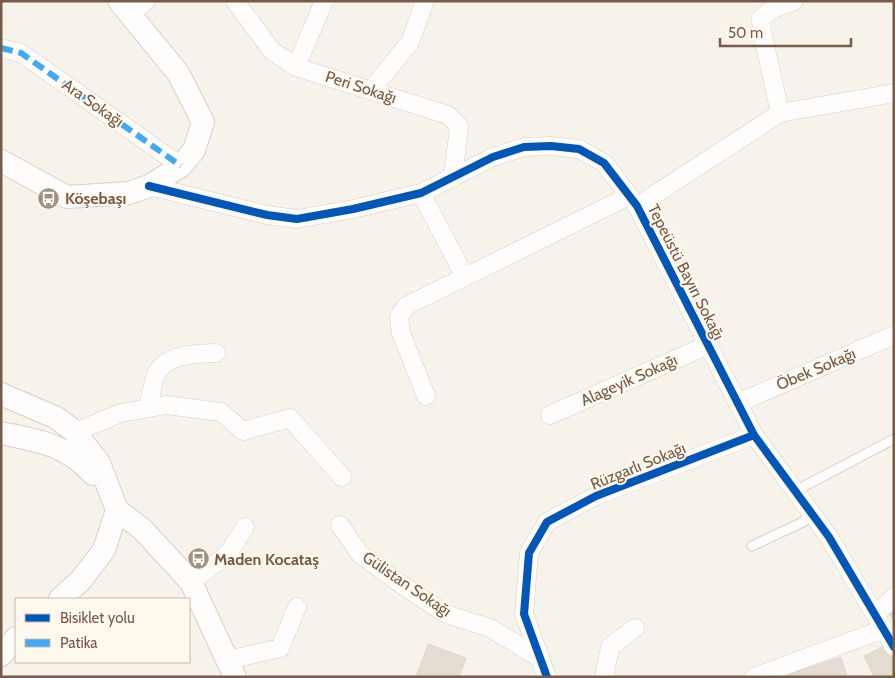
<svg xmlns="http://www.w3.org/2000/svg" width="895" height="678" viewBox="0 0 895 678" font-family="Cabin,sans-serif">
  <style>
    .building { fill: #e4dbd3; stroke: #e0d6cd }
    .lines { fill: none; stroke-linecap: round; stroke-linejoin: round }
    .service-casing { stroke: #d6d0c9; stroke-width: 11 }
    .minor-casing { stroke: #d6d0c9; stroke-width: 19 }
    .tertiary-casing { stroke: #d6d0c9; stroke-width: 24 }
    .service { stroke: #fefdfc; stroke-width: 9 }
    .minor { stroke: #fefdfc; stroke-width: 18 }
    .tertiary { stroke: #fefdfc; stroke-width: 22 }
    .quiet { stroke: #3fa9f5; stroke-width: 6; stroke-dasharray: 12 6; stroke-linecap: butt }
    .cycleway-casing { stroke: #fff8ec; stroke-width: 11 }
    .cycleway { stroke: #0057b8; stroke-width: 8 }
    .labels { text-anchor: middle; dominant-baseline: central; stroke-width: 4; stroke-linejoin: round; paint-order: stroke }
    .street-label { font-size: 16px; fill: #765b4b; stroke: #fff8ec }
    .poi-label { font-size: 16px; font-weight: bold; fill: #765b4b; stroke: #fff8ec; text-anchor: start }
  </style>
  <rect width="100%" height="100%" fill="#f7f3eb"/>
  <path class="building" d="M894,603V620L886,609Z
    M890,643L894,652V677H874L864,656Z
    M428,644L466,658L459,677H416Z
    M841,657L847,677H780Z"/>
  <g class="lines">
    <defs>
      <path id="service" d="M795,491L894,439
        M752,546L803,522L811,513"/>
      <path id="minor" d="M235,1L272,51L296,67L448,115L459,126L453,178
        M131,14L146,1
        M1,48L21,53L181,166
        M296,67L324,1
        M372,89L410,42L425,1
        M780,113L762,32L761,18L773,9L794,1
        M149,186L267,215L297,219L353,209L421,193L493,157L524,147L551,146L579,149L604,163L637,206L754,435L829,537L894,647
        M421,193L465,277
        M637,206L780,113L894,93
        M426,396L401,333L399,317L406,306L629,196
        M738,403L894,335
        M148,408C151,397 152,380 158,371C169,353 198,354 216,353
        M550,415L708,345
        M75,432L121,413L166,405L221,412L243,431L290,418L342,477
        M340,525L360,554L405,587L446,614L490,628L538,657
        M191,582L228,554L245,527
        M875,615L894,597
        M228,660L280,648L297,607
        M547,677L524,614L529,553L547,522L596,496L754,435
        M604,677L610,647L635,628
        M754,677L884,629"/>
      <path id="tertiary" d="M1,161L67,197L129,193L149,186L181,166L194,150L203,122L178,73L119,1
        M1,394L57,418L75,432L99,463L117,510L104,550L81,580L60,599
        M1,433C39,441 66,444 93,474
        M117,510L142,529L191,582L235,677
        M1,655L16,638"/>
    </defs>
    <use href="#service" class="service-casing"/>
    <use href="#minor" class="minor-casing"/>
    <use href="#tertiary" class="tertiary-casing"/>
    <use href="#service" class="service"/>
    <use href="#minor" class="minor"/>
    <use href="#tertiary" class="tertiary"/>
    <path class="quiet" d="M1,48L21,53L181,166"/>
    <defs>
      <path id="cycleway" d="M149,186L267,215L297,219L353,209L421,193L493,157L524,147L551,146L579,149L604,163L637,206L754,435L829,537L894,647
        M547,677L524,614L529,553L547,522L596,496L754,435"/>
    </defs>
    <use href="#cycleway" class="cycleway-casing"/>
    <use href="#cycleway" class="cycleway"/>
  </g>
  <defs>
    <symbol id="bus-disc" viewBox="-11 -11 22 22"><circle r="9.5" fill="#a39083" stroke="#fff8ec"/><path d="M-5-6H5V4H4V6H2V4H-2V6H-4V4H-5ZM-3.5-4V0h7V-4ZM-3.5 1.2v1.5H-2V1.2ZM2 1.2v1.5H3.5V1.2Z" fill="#fff"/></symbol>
  </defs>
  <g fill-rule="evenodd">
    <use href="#bus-disc" x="36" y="186" width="25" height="25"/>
    <use href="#bus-disc" x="186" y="546" width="25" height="25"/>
  </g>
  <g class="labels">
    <g class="street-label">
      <text transform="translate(361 87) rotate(18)">Peri Sokağı</text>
      <text transform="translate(93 103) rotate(35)">Ara Sokağı</text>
      <text transform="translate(686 272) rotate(63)">Tepeüstü Bayırı Sokağı</text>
      <text transform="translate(816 369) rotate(-23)">Öbek Sokağı</text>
      <text transform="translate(629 380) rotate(-24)">Alageyik Sokağı</text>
      <text transform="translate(638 466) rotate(-22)">Rüzgarlı Sokağı</text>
      <text transform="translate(407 584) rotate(34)">Gülistan Sokağı</text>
    </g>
    <g class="poi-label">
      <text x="65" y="198">Köşebaşı</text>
      <text x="214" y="559">Maden Kocataş</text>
    </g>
  </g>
  <rect width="895" height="678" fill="none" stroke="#765b4b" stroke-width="5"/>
  <rect x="15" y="598" width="175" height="65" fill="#fff8ec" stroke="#c8b9ac"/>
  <rect x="25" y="614" width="25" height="8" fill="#0057b8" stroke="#c8b9ac"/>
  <text x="60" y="623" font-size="15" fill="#765b4b">Bisiklet yolu</text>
  <rect x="25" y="639" width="25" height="8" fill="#3fa9f5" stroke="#c8b9ac"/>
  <text x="60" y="648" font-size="15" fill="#765b4b">Patika</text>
  <path d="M720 38v8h131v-8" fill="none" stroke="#765b4b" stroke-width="2.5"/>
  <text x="728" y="38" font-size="15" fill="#765b4b" stroke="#fff8ec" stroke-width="4" paint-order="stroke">50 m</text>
</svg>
